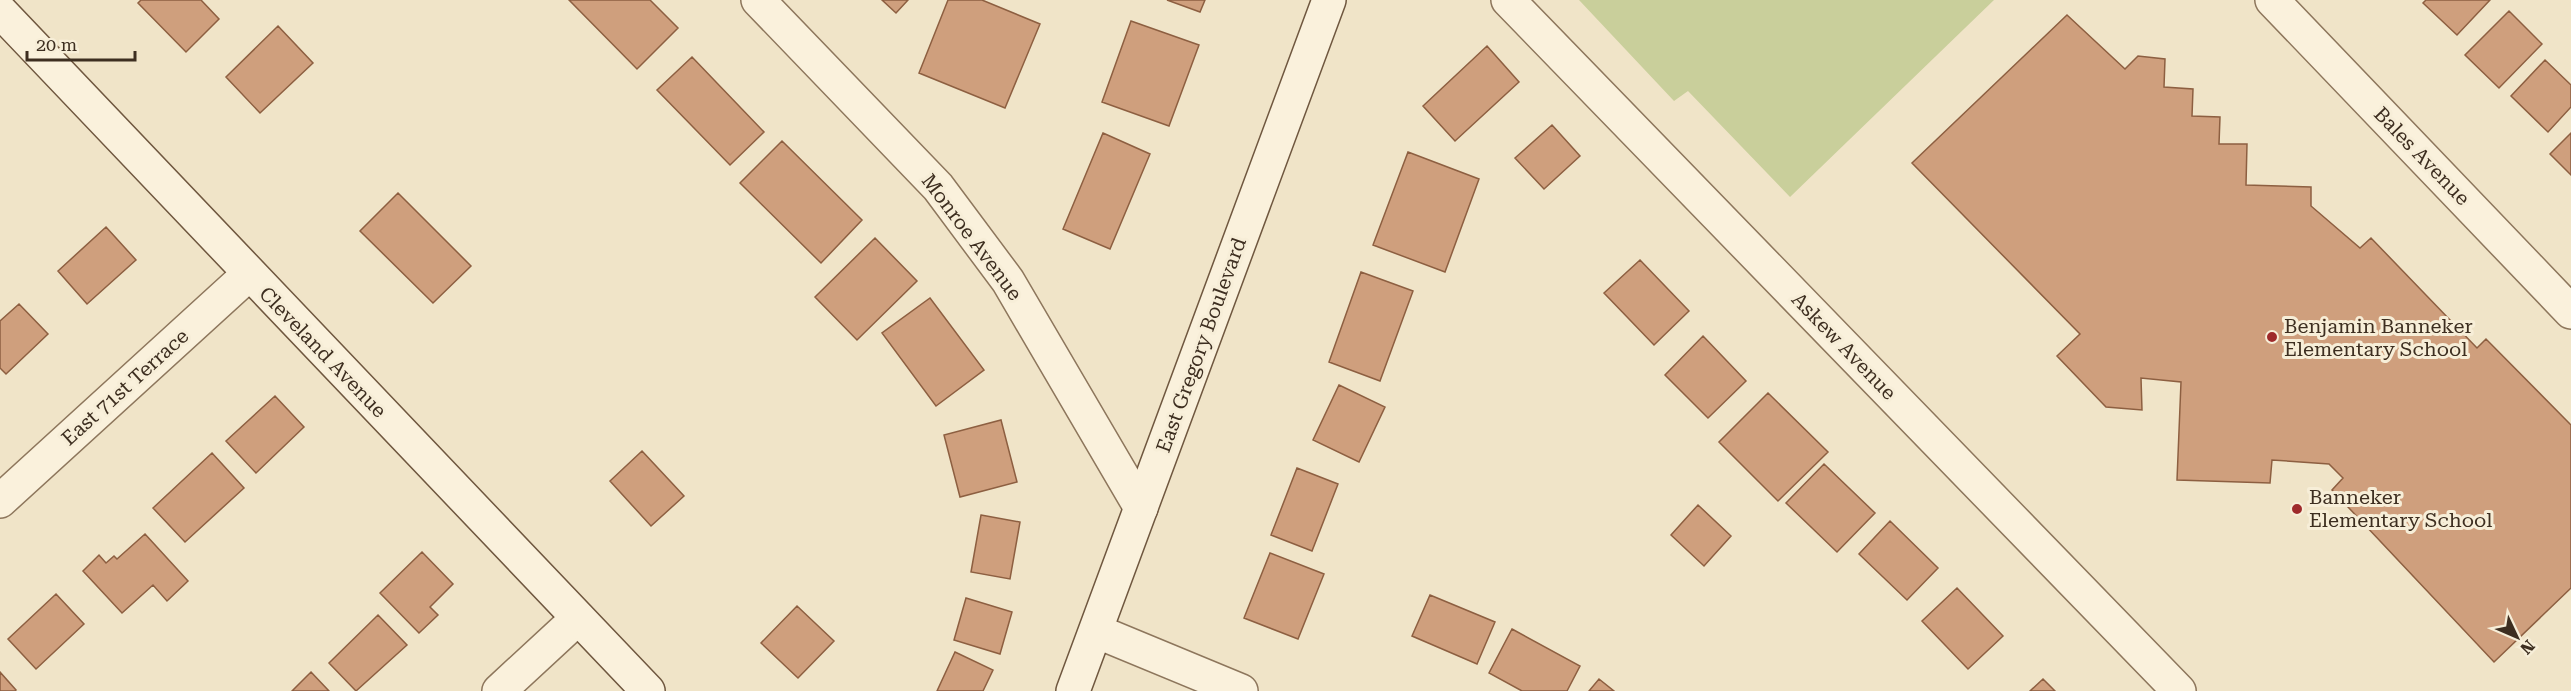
<svg xmlns="http://www.w3.org/2000/svg" width="2571" height="691" viewBox="0 0 2571 691" font-family="'Roboto Serif',serif">
  <style>
    .green { fill: #c9cf9b }
    .building { fill: #cf9f7d; stroke: #8d5f41; stroke-width: 1.5 }
    .lines { fill: none; stroke-linecap: round; stroke-linejoin: round }
    .street-casing { stroke: #8d765c; stroke-width: 36 }
    .secondary-casing { stroke: #6f573f; stroke-width: 36 }
    .street { stroke: #faf1dc; stroke-width: 33 }
    .secondary { stroke: #faf1dc; stroke-width: 33 }
    .poi-dot { fill: #9e2a2b; stroke: #f7eed8; stroke-width: 2 }
    .labels { text-anchor: middle; dominant-baseline: central; stroke-width: 6; stroke-linejoin: round; paint-order: stroke }
    .street-label { font-size: 20px; fill: #3d2e20; stroke: #f7eed8 }
    .poi-label { font-size: 20px; fill: #3d2e20; stroke: #f7eed8; text-anchor: start }
  </style>
  <rect width="100%" height="100%" fill="#f0e4c8"/>
  <path class="green" d="M1579,0H1994L1790,197L1688,91L1674,101Z"/>
  <path class="building" d="M141,0H201L219,19L186,52L138,3Z
    M569,0H650L678,28L637,69Z
    M882,0H908L896,13Z
    M948,0H982L1040,24L1005,108L919,73Z
    M1167,0H1205L1200,12Z
    M2426,0H2490L2457,35L2423,3Z
    M2509,11L2542,44L2499,88L2465,55Z
    M2067,15L2125,69L2138,56L2165,59L2164,87L2193,89L2192,116L2220,117L2219,144H2247L2246,185L2311,187V206L2360,248L2371,238L2477,348L2486,339L2571,425V588L2494,662L2332,490L2343,478L2329,464L2272,460L2270,483L2177,480L2181,382L2141,378L2142,410L2106,407L2057,356L2080,334L1912,163Z
    M1131,21L1199,45L1169,126L1102,102Z
    M278,26L313,63L260,113L226,77Z
    M1487,46L1519,82L1455,141L1423,106Z
    M692,57L764,132L730,165L657,90Z
    M2545,60L2571,85V107L2548,132L2511,96Z
    M1552,125L1580,156L1544,189L1515,158Z
    M1103,133L1150,154L1110,249L1063,229Z
    M2571,133V175L2550,154Z
    M782,141L862,220L821,263L740,183Z
    M1408,152L1479,179L1445,272L1373,245Z
    M398,193L471,266L433,303L360,231Z
    M106,227L136,260L87,304L58,271Z
    M875,238L917,281L857,340L815,297Z
    M1640,260L1689,311L1654,345L1604,293Z
    M1361,272L1413,291L1380,381L1329,362Z
    M930,298L984,370L936,406L882,333Z
    M19,304L48,334L6,374L0,368V321Z
    M1703,336L1746,381L1708,418L1665,375Z
    M1339,385L1385,407L1359,462L1313,440Z
    M1768,393L1828,452L1778,501L1719,442Z
    M275,396L304,427L256,473L226,441Z
    M1001,420L1017,482L960,497L944,435Z
    M642,451L684,496L651,526L610,481Z
    M212,453L244,488L185,542L153,508Z
    M1824,464L1875,513L1837,552L1786,503Z
    M1297,468L1338,484L1312,551L1271,535Z
    M1698,505L1731,536L1704,566L1671,535Z
    M981,515L1020,522L1010,579L971,572Z
    M1890,521L1938,568L1907,600L1859,554Z
    M145,534L188,581L167,601L153,585L122,613L83,571L99,555L106,563L114,556L117,559Z
    M422,552L453,584L430,607L438,615L419,633L380,593Z
    M1270,553L1324,574L1298,639L1244,618Z
    M1957,588L2003,636L1968,669L1922,621Z
    M56,594L84,624L36,669L8,639Z
    M1430,595L1495,622L1477,664L1412,636Z
    M966,598L1012,612L1000,654L954,640Z
    M797,606L834,641L798,678L761,643Z
    M378,615L407,645L356,691L329,663Z
    M1512,629L1580,666L1567,691H1522L1489,673Z
    M955,652L993,670L983,691H937Z
    M0,672L16,690L15,691H0Z
    M311,672L329,691H292Z
    M1599,679L1614,691H1589Z
    M2043,679L2055,691H2030Z"/>
  <g class="lines">
    <defs>
      <path id="street" d="M758,0L938,187L1008,281L1141,508
        M1508,0L2179,691
        M2272,0L2571,312
        M0,501L249,274
        M1096,631L1241,691
        M499,691L578,618"/>
      <path id="secondary" d="M0,11L648,691
        M1073,691L1329,0"/>
    </defs>
    <use href="#street" class="street-casing"/>
    <use href="#secondary" class="secondary-casing"/>
    <use href="#street" class="street"/>
    <use href="#secondary" class="secondary"/>
  </g>
  <g class="poi-dot">
    <circle cx="2272" cy="337" r="6"/>
    <circle cx="2297" cy="509" r="6"/>
  </g>
  <g class="labels">
    <g class="street-label">
      <text transform="translate(2422 156) rotate(46)">Bales Avenue</text>
      <text transform="translate(972 237) rotate(53)">Monroe Avenue</text>
      <text transform="translate(1201 345) rotate(-70)">East Gregory Boulevard</text>
      <text transform="translate(1844 346) rotate(46)">Askew Avenue</text>
      <text transform="translate(323 352) rotate(46)">Cleveland Avenue</text>
      <text transform="translate(125 387) rotate(-42)">East 71st Terrace</text>
    </g>
    <g class="poi-label">
      <text x="2284" y="326">Benjamin Banneker<tspan x="2284" dy="23">Elementary School</tspan></text>
      <text x="2309" y="497">Banneker<tspan x="2309" dy="23">Elementary School</tspan></text>
    </g>
  </g>
  <g transform="translate(2517 637) rotate(134)" stroke="#f7eed8" stroke-width="4.5" paint-order="stroke">
  <path d="M0-4.5L10 22L0 15L-10 22Z" fill="#3d2e20"/>
  <text y="-9" font-size="16" font-weight="bold" text-anchor="middle" fill="#3d2e20">N</text>
  </g>
  <path d="M27 51v9h108v-9" fill="none" stroke="#3d2e20" stroke-width="3"/>
  <text x="36" y="51" font-size="18" fill="#3d2e20" stroke="#f7eed8" stroke-width="4.5" paint-order="stroke">20 m</text>
</svg>
